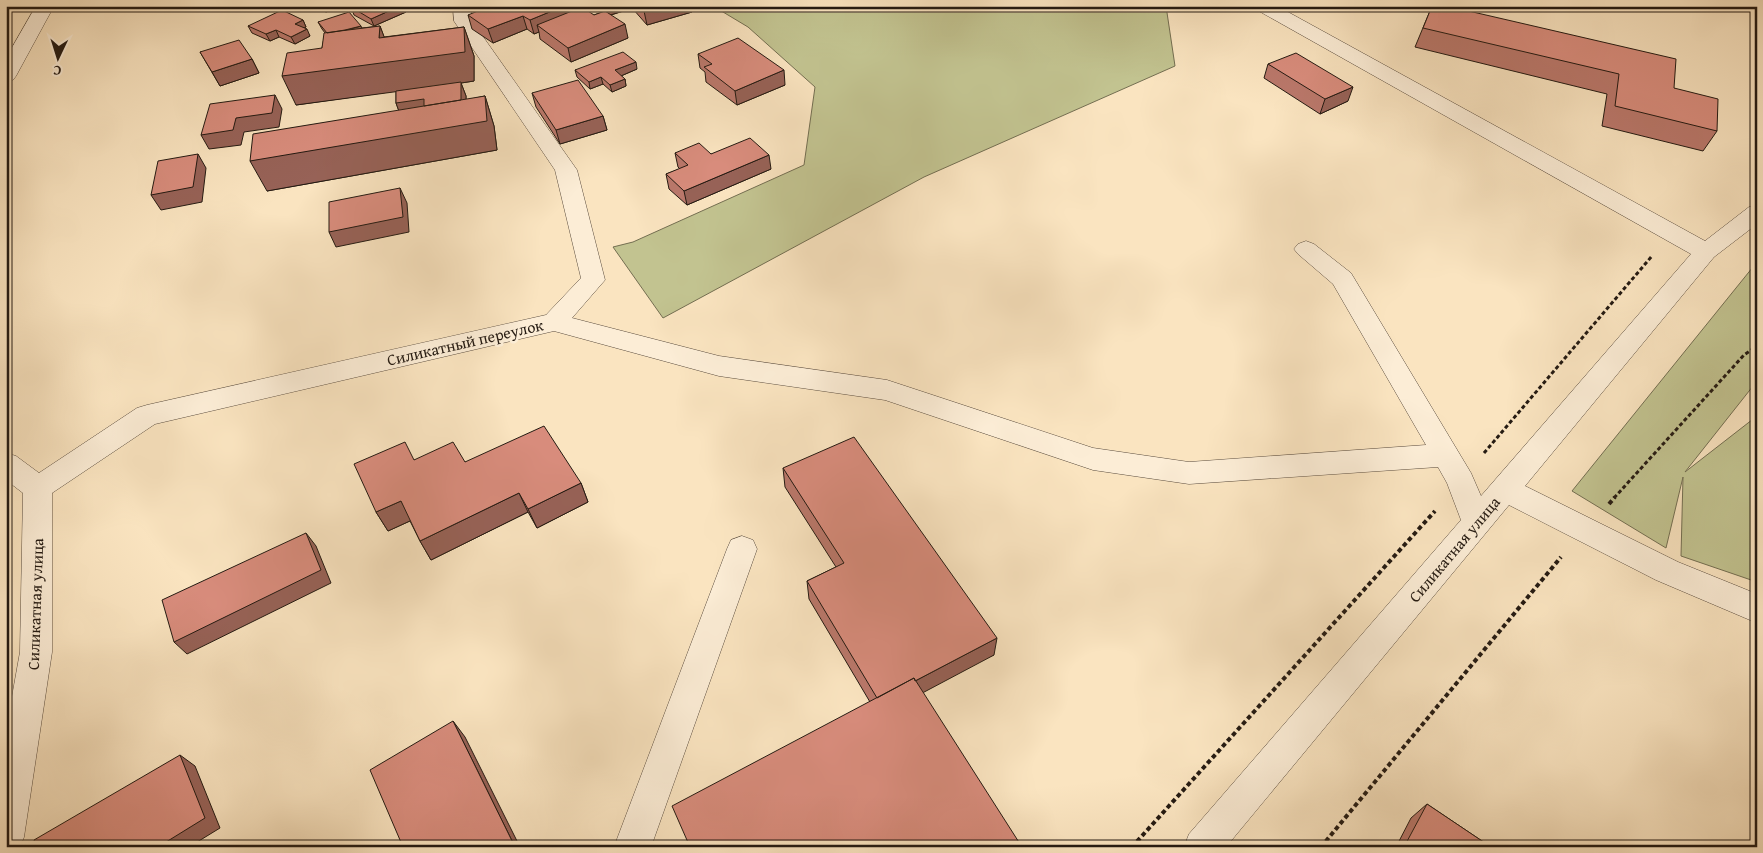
<svg xmlns="http://www.w3.org/2000/svg" width="1763" height="853" viewBox="0 0 1763 853" font-family="'Gentium Book Plus',serif">
  <style>
    .green { fill: #c2c390; stroke: #736e51 }
    .lines { fill: none; stroke-linecap: round; stroke-linejoin: round }
    .minor-casing { stroke: #5a4c3e; stroke-width: 1 }
    .path-far1 { stroke: #241a12; stroke-width: 3; stroke-dasharray: 4 2.5; stroke-linecap: butt }
    .path { stroke: #241a12; stroke-width: 4; stroke-dasharray: 4.5 3; stroke-linecap: butt }
    .minor { fill: #fcedd6; fill-rule: evenodd }
    .wall { fill: #ba786b; stroke: #241a12 }
    .shaded-wall { fill: #976257; stroke: #241a12 }
    .building { fill: #d88c7c; stroke: #241a12 }
    .labels { text-anchor: middle; dominant-baseline: central; stroke-width: 5; stroke-linejoin: round; paint-order: stroke }
    .street-label { font-size: 16px; fill: #241a12; stroke: #fcedd6 }
  </style>
  <rect width="100%" height="100%" fill="#fae4c0"/>
  <filter id="stains"><feTurbulence type="fractalNoise" baseFrequency=".004" numOctaves="4"/><feColorMatrix values="0 0 0 0 .2 0 0 0 0 .09 0 0 0 0 .02 0 0 0 .5 -.17"/></filter>
  <radialGradient id="worn" r=".72"><stop offset=".6" stop-color="#630" stop-opacity="0"/><stop offset="1" stop-color="#630" stop-opacity=".3"/></radialGradient>
  <path class="green" d="M713,6H1166L1175,66L924,177L663,318L613,247L633,242L804,165L815,87L748,27Z
    M1757,262V381L1685,472L1757,416V582L1681,556L1683,477L1666,548L1572,491Z"/>
  <g class="lines">
    <defs>
      <path id="minor" d="M36,6H54L16,76L13,80L6,82V58Z
        M453,6H471L472,21L577,170L605,280L572,318L719,356L887,380L1093,448L1189,462L1426,445L1333,284L1298,254L1294,249L1298,244L1306,241L1314,244L1351,273L1471,473L1481,496L1691,254L1257,10L1254,6H1277L1705,241L1749,207L1757,205V224L1714,257L1525,486L1678,562L1757,594V623L1656,580L1509,505L1226,847H1184L1189,834L1461,520L1447,483L1438,467L1189,484L1093,470L885,400L719,376L554,331L155,424L52,493V652L24,837L20,847H6V730L20,652L23,493L6,480V453L16,456L39,473L137,408L147,405L546,315L581,278L555,170L454,21Z
        M742,536L753,540L757,549L651,847H614L727,549L731,540Z"/>
    </defs>
    <use href="#minor" class="minor-casing"/>
    <path class="path-far1" d="M1484,453L1652,256
      M1614,498L1744,355L1757,346"/>
    <path class="path" d="M1609,504L1615,497
      M1132,847L1435,511
      M1321,847L1561,557"/>
    <use href="#minor" class="minor"/>
  </g>
  <path class="wall" d="M291,6H311L302,11Z
    M311,6H337L326,12Z
    M597,6H691L692,12L647,25L633,9V8L611,15L628,38L571,62L540,39L539,32L534,34L527,29L493,43L472,29L468,15L570,12L594,15L602,12Z
    M1432,6L1674,88L1717,131L1703,151L1602,126L1607,94L1415,47Z
    M351,7L406,12L374,26L354,15Z
    M303,20L306,27L304,28L310,36L295,44L279,37L270,41L252,33L248,26Z
    M318,22L362,28L380,26L384,37L464,27L474,56V81L461,83L466,96V100L485,96L494,126L497,150L267,191L399,111L396,103V91L296,105L322,48L325,33L322,29Z
    M200,52L252,59L259,73L220,86Z
    M698,54L785,85L737,105L706,82L705,72L700,68Z
    M1268,64L1348,101L1320,114L1264,78Z
    M637,69L621,76L625,79L626,86L612,92L603,84L590,89L577,77L575,70Z
    M532,93L603,116L607,130L560,144L536,107Z
    M675,153L711,154L771,169L687,205L669,189L666,174L680,169L678,167Z
    M414,460L465,462L581,483L588,502L537,528L528,512L431,560L420,541L410,521L388,531L376,512Z
    M783,468L994,655L870,702L809,599L807,581L836,567L785,487Z
    M1427,804L1491,847H1396L1411,818Z"/>
  <path class="shaded-wall" d="M300,6H311L302,11Z
    M323,6H337L326,12Z
    M400,6H404L406,12L374,26L371,19Z
    M564,6H569L572,18L537,25L539,32L534,34L530,20Z
    M613,6H632L633,8L607,16L605,9Z
    M660,6H691L692,12L647,25L644,11Z
    M523,16L527,29L493,43L488,29Z
    M303,20L306,27L298,31L295,24Z
    M625,24L628,38L571,62L568,48Z
    M361,26L364,33L330,35Z
    M380,26L391,55L464,27L474,56V81L461,83L466,96V117H401L396,103L461,83L296,105L282,76L379,38Z
    M307,29L310,36L295,44L291,37Z
    M276,30L279,37L270,41L266,34Z
    M252,59L259,73L220,86L212,72Z
    M636,62L637,69L616,78L615,70Z
    M784,70L785,85L737,105L735,91Z
    M601,77L603,84L590,89L589,82Z
    M625,79L626,86L612,92L610,85Z
    M1353,87L1348,101L1320,114L1325,99Z
    M275,95L282,109L279,127L244,132L241,145L209,149L201,135L236,118Z
    M485,96L494,126L497,150L267,191L250,161Z
    M603,116L607,130L560,144L556,130Z
    M198,154L206,168L202,202L161,210L151,195Z
    M769,155L771,169L687,205L684,191Z
    M400,188L407,203L409,232L336,247L329,232Z
    M581,483L588,502L537,528L528,509Z
    M519,493L528,512L431,560L420,541Z
    M401,501L412,520L388,531L376,512Z
    M306,533L316,546L331,583L187,654L174,642Z
    M997,638L994,655L879,716V700Z
    M453,721L465,737L520,847H515Z
    M180,755L195,766L220,828L189,847H158Z"/>
  <path class="building" d="M354,6H400L371,19L351,7Z
    M490,6H564L530,20L523,16L488,29L468,15Z
    M603,6H613L605,9Z
    M640,6H660L644,11Z
    M1432,6H1447L1676,59L1674,88L1718,99L1717,131L1615,106L1619,74L1423,28Z
    M582,7L594,15L605,11L625,24L568,48L537,25Z
    M282,10L303,20L295,24L307,29L291,37L276,30L266,34L248,26Z
    M349,12L361,26L345,30L327,33L318,22Z
    M380,26L379,38L464,27L465,52L282,76L287,53L322,48L324,33Z
    M738,38L784,70L735,91L704,67L712,64L698,54Z
    M239,40L252,59L212,72L200,52Z
    M623,52L636,62L615,70L625,79L610,85L601,77L589,82L575,70Z
    M1296,53L1353,87L1325,99L1268,64Z
    M578,80L603,116L556,130L532,93Z
    M461,82V100L424,106V99L396,103V91Z
    M275,95L272,113L236,118L233,130L201,135L210,104Z
    M485,96L487,121L250,161L253,134Z
    M750,138L769,155L684,191L666,174L688,165L675,153L699,143L711,154Z
    M198,154L193,187L151,195L158,161Z
    M400,188L403,217L329,232V202Z
    M544,426L581,483L528,509L519,493L420,541L401,501L376,512L354,464L405,442L414,460L453,442L465,462Z
    M854,437L997,638L915,681L914,678L877,698L807,581L844,563L783,468Z
    M306,533L321,570L174,642L162,600Z
    M914,678L1022,847H690L672,806Z
    M453,721L515,847H403L370,770Z
    M180,755L205,818L158,847H36L34,840Z
    M1427,804L1491,847H1404Z"/>
  <g class="labels">
    <g class="street-label">
      <text transform="translate(465 342) rotate(-13)">Силикатный переулок</text>
      <text transform="translate(1454 549) rotate(-50)">Силикатная улица</text>
      <text transform="translate(35 604) rotate(-88)">Силикатная улица</text>
    </g>
  </g>
  <rect width="1763" height="853" fill="none" stroke="#fae4c0" stroke-width="25"/>
  <rect x="8" y="8" width="1748" height="838" fill="none" stroke="#241a12" stroke-width="2.5"/>
  <rect x="12" y="12" width="1738" height="828" fill="none" stroke="#241a12"/>
  <g transform="translate(58 58) rotate(184)" stroke="#fcedd6" stroke-width="4" paint-order="stroke">
  <path d="M0-4L9 19L0 12L-9 19Z" fill="#241a12"/>
  <text y="-8" font-size="14" font-weight="bold" text-anchor="middle" fill="#241a12">С</text>
  </g>
  <rect width="100%" height="100%" filter="url(#stains)"/>
  <rect width="100%" height="100%" fill="url(#worn)"/>
</svg>
